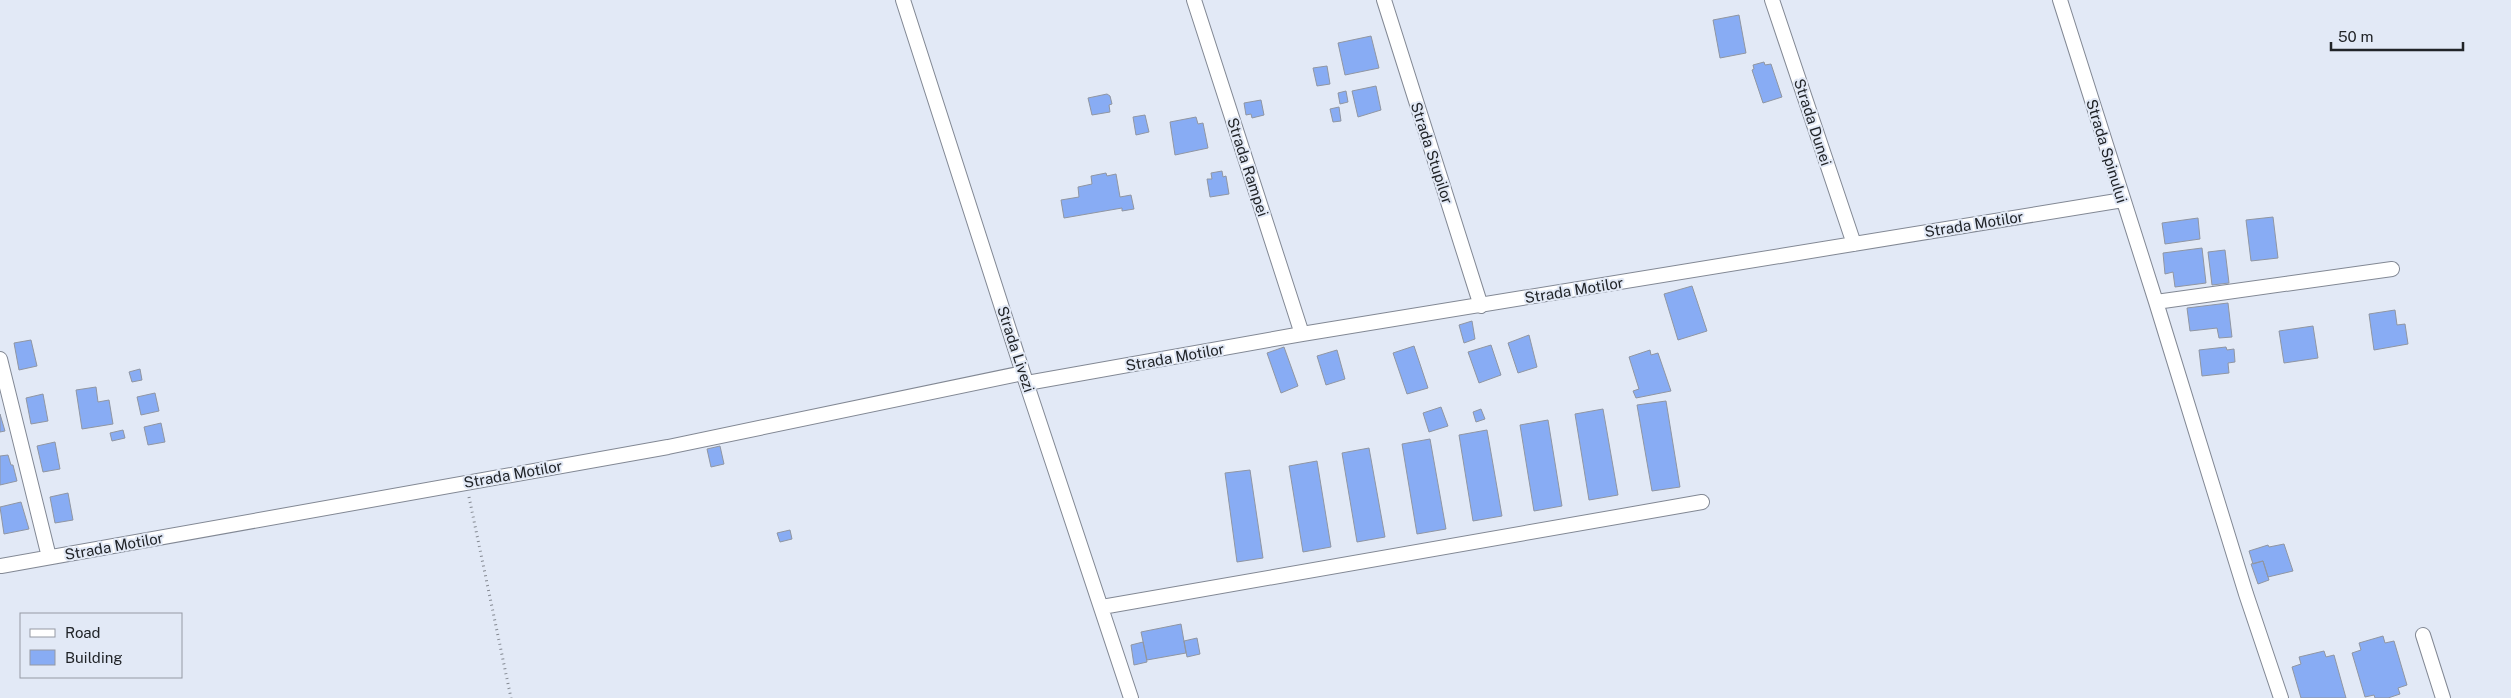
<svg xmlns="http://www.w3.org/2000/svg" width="2511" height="698" viewBox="0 0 2511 698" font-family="'Public Sans',sans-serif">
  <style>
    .building { fill: #88acf4; stroke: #9096a2 }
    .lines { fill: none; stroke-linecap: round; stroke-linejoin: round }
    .street-casing { stroke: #828894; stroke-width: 16 }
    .path { stroke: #848992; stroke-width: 3; stroke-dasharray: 1 4; stroke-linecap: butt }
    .street { stroke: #fff; stroke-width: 14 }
    .labels { text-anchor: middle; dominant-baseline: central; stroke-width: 4; stroke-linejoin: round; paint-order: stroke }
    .street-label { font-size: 15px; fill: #212428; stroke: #e2e9f6 }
  </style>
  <rect width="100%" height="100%" fill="#e2e9f6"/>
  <path class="building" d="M1739,15L1746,53L1720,58L1713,20Z
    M1371,36L1379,68L1345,75L1338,43Z
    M1764,62L1765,65L1771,64L1782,97L1763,103L1752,70L1754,69L1753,65Z
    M1327,66L1330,84L1317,86L1313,68Z
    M1376,86L1381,110L1358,117L1352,91Z
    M1346,91L1348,102L1340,104L1338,93Z
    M1107,94L1110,96L1112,104L1109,105L1110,112L1092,115L1088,98Z
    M1261,100L1264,115L1252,118L1251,114L1246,115L1244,103Z
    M1339,107L1341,121L1333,122L1330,109Z
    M1145,115L1149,132L1136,135L1133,117Z
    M1196,117L1198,124L1203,123L1208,148L1175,155L1170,122Z
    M1222,171L1223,177L1226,176L1229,194L1210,197L1207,179H1212L1211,173Z
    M1106,173L1107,176L1116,174L1120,197L1131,195L1134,209L1122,211V208L1064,218L1061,200L1079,197L1078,187L1092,184L1091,176Z
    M2273,217L2278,258L2251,261L2246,220Z
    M2198,218L2200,239L2165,244L2162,223Z
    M2202,248L2206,283L2175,287L2173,272L2165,274L2163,253Z
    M2225,250L2229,283L2212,285L2208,252Z
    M1692,286L1707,331L1678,340L1664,294Z
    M2228,303L2232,337L2219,338L2217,328L2190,331L2187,308Z
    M2395,310L2397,325L2405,324L2408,344L2374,350L2369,314Z
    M1472,321L1475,339L1464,343L1459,325Z
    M2313,326L2318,358L2284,363L2279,331Z
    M1529,335L1537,367L1518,373L1508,343Z
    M31,340L37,366L19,370L14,343Z
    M1491,345L1501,375L1479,383L1468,352Z
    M1414,346L1428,388L1407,394L1393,353Z
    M1284,347L1298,386L1281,393L1267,353Z
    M2226,347L2227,350L2234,349L2235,362L2228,363L2229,373L2202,376L2199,350Z
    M1337,350L1345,379L1326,385L1317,356Z
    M1650,350L1651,355L1658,353L1671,391L1636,398L1633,391L1639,389L1629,357Z
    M140,369L142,380L132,382L129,372Z
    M96,387L98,402L109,400L113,424L82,429L76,390Z
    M155,393L159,411L141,415L137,397Z
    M43,394L48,421L31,424L26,398Z
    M1666,401L1680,487L1652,491L1637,405Z
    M1441,407L1448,426L1429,432L1423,413Z
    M1481,409L1485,419L1476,422L1473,412Z
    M1603,409L1618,495L1589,500L1575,414Z
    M0,414L5,431L0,432Z
    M1548,420L1562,506L1534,511L1520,425Z
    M161,423L165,442L148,445L144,427Z
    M123,430L125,438L112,441L110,433Z
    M1487,430L1502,516L1473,521L1459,435Z
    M1430,439L1446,529L1417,534L1402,444Z
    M55,442L60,469L43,472L37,446Z
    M720,446L724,464L711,467L707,449Z
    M1369,448L1385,537L1357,542L1342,453Z
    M8,455L11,465H13L17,481L0,485V456Z
    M1317,461L1331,547L1303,552L1289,466Z
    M1250,470L1263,558L1237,562L1225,473Z
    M68,493L73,520L55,523L50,497Z
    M21,502L29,529L4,534L0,507Z
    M790,530L792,539L780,542L777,533Z
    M2284,544L2293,571L2268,577L2263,561L2253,564L2249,551L2268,545L2269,547Z
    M2263,561L2269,580L2258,584L2251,564Z
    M1181,624L1186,653L1147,660L1141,632Z
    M2383,636L2385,643L2394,641L2407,685L2398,688L2400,694L2388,698H2375L2374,695L2365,697L2352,653L2361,650L2359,643Z
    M1197,638L1200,654L1187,657L1184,641Z
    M1143,642L1147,662L1134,665L1131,645Z
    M2324,651L2326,657L2334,655L2346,698H2301L2292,667L2301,664L2299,657Z"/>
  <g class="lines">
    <defs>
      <path id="street" d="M903,0L1023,373L1131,698
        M1194,0L1302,334
        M1384,0L1481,306
        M1772,0L1854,244
        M2060,0L2156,302L2246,594L2281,698
        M2156,302L2392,269
        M0,359L49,557
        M1027,383L1302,334L2123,200
        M1,566L668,447L1023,373
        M1102,607L1702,502
        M2423,635L2443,698"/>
    </defs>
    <use href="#street" class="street-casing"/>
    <path class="path" d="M469,497L511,698"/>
    <use href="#street" class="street"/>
  </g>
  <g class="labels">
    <g class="street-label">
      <text transform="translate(1813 122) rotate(72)">Strada Dunei</text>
      <text transform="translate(2107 151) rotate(73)">Strada Spinului</text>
      <text transform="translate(1432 153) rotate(72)">Strada Stupilor</text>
      <text transform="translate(1248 167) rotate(72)">Strada Rampei</text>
      <text transform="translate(1974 224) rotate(-9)">Strada Motilor</text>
      <text transform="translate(1574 290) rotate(-9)">Strada Motilor</text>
      <text transform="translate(1016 349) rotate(72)">Strada Livezi</text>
      <text transform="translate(1175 357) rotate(-10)">Strada Motilor</text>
      <text transform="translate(513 474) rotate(-10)">Strada Motilor</text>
      <text transform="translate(114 546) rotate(-10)">Strada Motilor</text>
    </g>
  </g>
  <rect x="20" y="613" width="162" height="65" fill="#e2e9f6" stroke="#959aa4"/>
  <rect x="30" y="629" width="25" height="8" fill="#ffffff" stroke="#959aa4"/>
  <text x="65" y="638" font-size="15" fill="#212428">Road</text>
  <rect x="30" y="650" width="25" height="15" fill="#88acf4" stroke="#959aa4"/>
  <text x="65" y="663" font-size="15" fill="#212428">Building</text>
  <path d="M2331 42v8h132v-8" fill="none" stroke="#212428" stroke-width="2.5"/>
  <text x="2338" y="42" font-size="15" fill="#212428" stroke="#e2e9f6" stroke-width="4" paint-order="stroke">50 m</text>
</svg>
